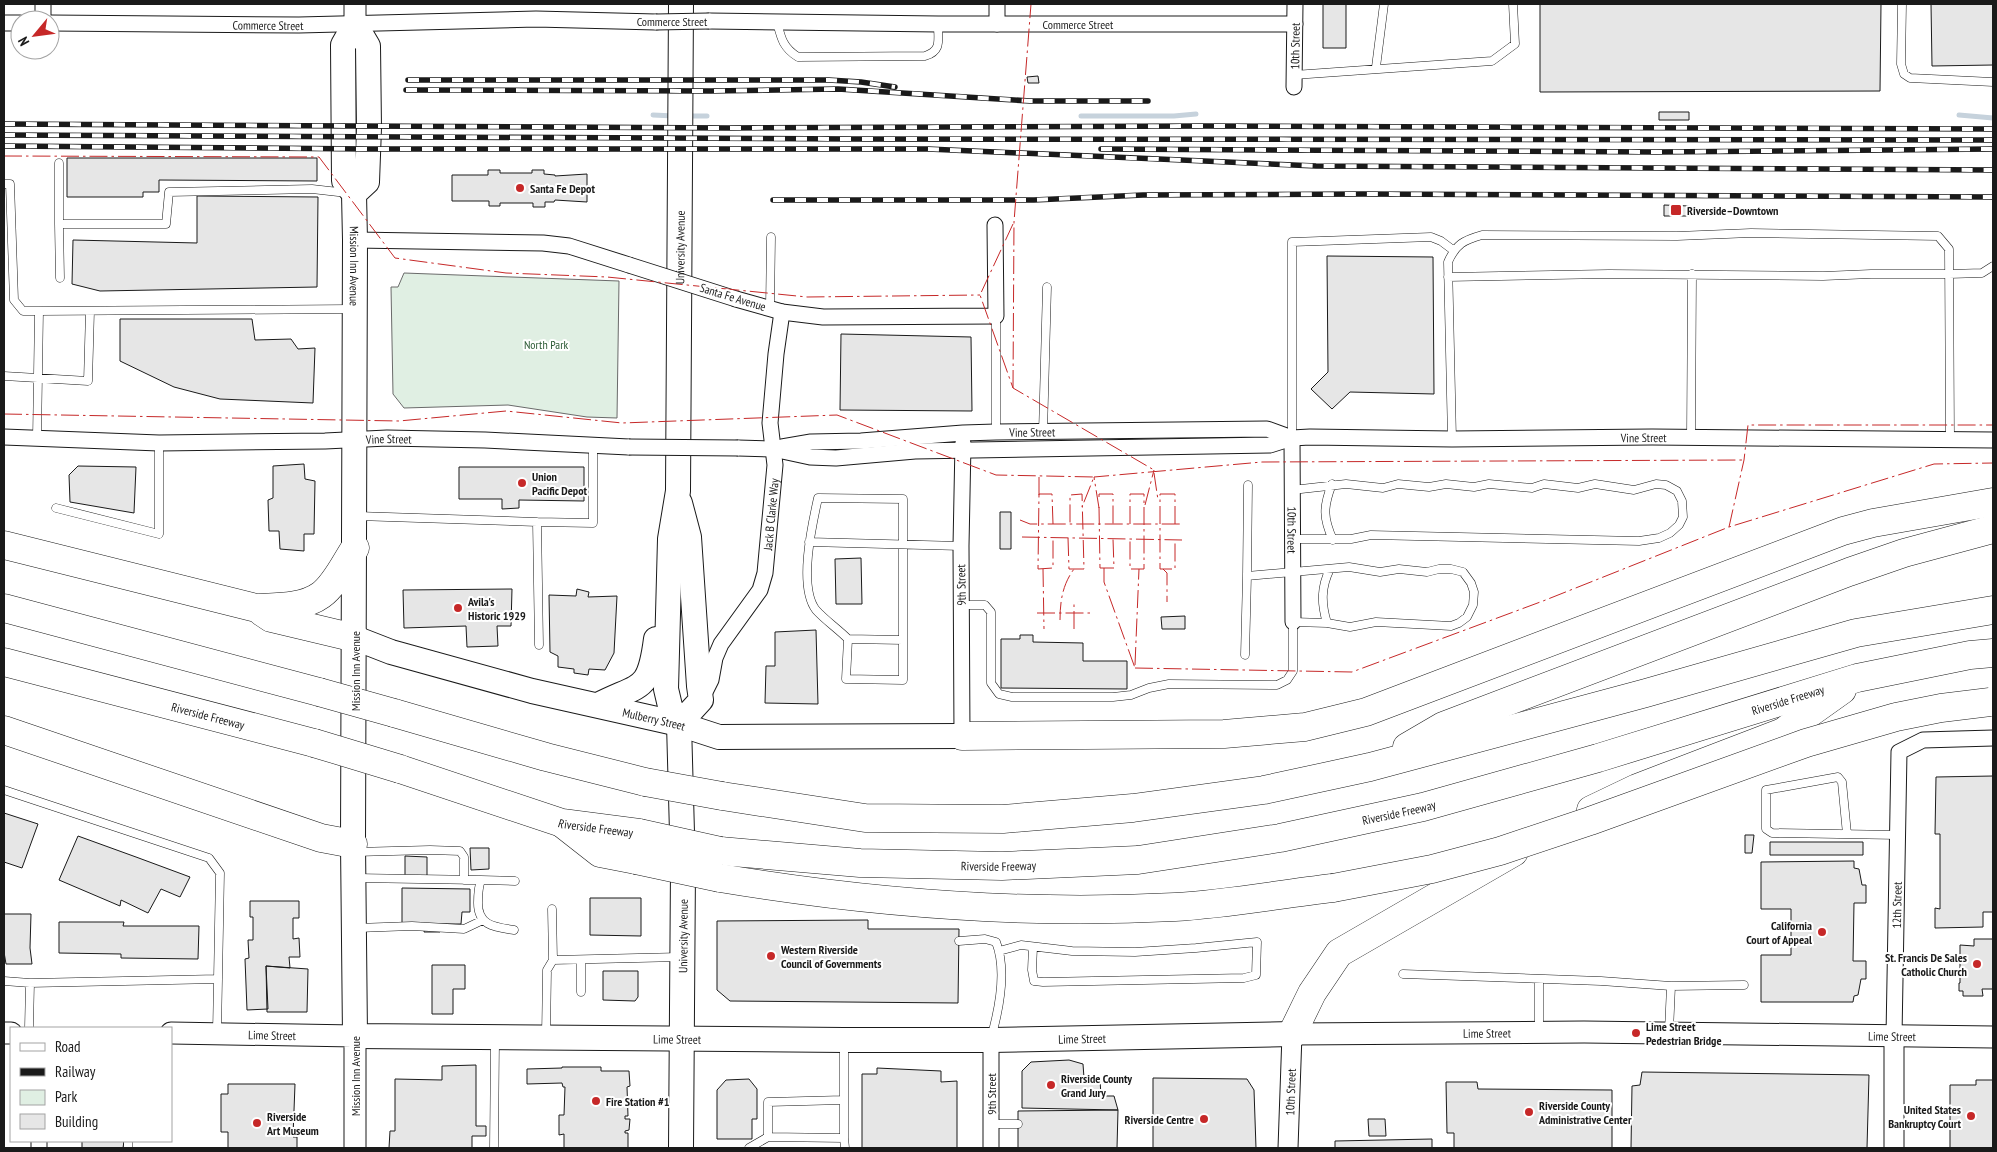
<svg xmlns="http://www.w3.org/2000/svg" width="1997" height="1152" viewBox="0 0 1997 1152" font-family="'PT Sans Narrow',sans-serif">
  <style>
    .green { fill: #e0efe3; stroke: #6a6a6a }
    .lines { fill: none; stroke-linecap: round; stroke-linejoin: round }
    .stream { stroke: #c6d2dc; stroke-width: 5 }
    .building { fill: #e6e6e6; stroke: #1a1a1a }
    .service-casing { stroke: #1a1a1a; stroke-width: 9 }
    .minor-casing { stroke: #1a1a1a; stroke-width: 17 }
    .tertiary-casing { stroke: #1a1a1a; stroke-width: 21 }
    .secondary-casing { stroke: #1a1a1a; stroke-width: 23 }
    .primary-casing { stroke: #1a1a1a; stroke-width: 26 }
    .motorway-casing { stroke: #1a1a1a; stroke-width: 29 }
    .service { stroke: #fff; stroke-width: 8 }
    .minor { stroke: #fff; stroke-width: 15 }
    .tertiary { stroke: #fff; stroke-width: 19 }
    .secondary { stroke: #fff; stroke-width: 21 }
    .primary { stroke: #fff; stroke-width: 24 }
    .motorway { stroke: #fff; stroke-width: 28 }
    .rail-casing { stroke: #1a1a1a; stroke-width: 5.5 }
    .rail { stroke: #fff; stroke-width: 4; stroke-dasharray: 11; stroke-linecap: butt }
    .minor-bridge-casing { stroke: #1a1a1a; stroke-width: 17; stroke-linecap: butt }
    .motorway-bridge-casing { stroke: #1a1a1a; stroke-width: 29; stroke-linecap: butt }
    .minor-bridge { stroke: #fff; stroke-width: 15 }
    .motorway-bridge { stroke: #fff; stroke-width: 28 }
    .power { stroke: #c62828; stroke-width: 1; stroke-dasharray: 18 4 2.5 4; stroke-linecap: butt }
    .poi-dot { fill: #c62828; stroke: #fff; stroke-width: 2 }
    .labels { text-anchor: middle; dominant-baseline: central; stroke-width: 4; stroke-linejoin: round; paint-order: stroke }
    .street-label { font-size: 12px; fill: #1a1a1a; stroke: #fff }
    .poi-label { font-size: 12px; font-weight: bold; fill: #1a1a1a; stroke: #fff; text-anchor: start }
    .park-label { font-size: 12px; fill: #2b5a34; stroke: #fff }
  </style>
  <rect width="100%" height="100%" fill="#fff"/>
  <path class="green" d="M404,273L619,281L617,418L587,417L508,405L404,408L393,394L391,287H398Z"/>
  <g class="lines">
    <path class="stream" d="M653,115L674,116
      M1959,115L1993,118
      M687,116H707
      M1081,116H1174L1196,114"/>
  </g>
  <path class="building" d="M1323,4H1354H1346V48H1323Z
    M1540,4H1881L1880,91L1540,92Z
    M1931,4H1993V65L1932,66Z
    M1038,76L1039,83H1028L1027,77Z
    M1659,112H1689V120H1659Z
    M67,158H317V181L159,180V192H143V197H67Z
    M488,170H500V173H532V170H544V174L555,175V176L587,174V202L555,200L554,202H545V207H533V203H500V206H489V201H452V175H488Z
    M197,196L318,197L317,287L100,291L72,284L73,240L197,243Z
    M1664,205L1689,206L1688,216H1664Z
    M1327,256L1433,257L1434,394L1350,392L1332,409L1311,389L1328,372Z
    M120,319H252L255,340L291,339L298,349L315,348L313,403L220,399L174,387L120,361Z
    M841,334L971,337L972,411L840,410Z
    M304,464L305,479L315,481L314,534H304V551L280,549L279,531H269L268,500L273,498V466Z
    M78,466L136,467L134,513L70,502L69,475Z
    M459,467H584V501L519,500V508L502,509V499H459Z
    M1000,512H1011V549H1000Z
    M861,558L862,604H836L835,559Z
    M512,589L511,626H497L498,646L467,647L466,626L404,628L403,590Z
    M577,589L589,592L588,597L617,596L614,653L605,670L589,669L588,675L574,673V669L558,667V656L550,652L549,595L576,596Z
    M1185,616V629H1162L1161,617Z
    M816,630L818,704L765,703L766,666H775V632Z
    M1020,635H1033V642L1083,643V661H1127V689L1001,688V639H1020Z
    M1993,776V912H1983V927L1935,928V908L1940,909V834H1935L1936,777Z
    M4,813L38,824L22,868L4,862Z
    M1745,835H1754L1752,853H1745Z
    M78,836L136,857L190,877L180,897L161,889L148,913L121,900L120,906L59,880Z
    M1770,842H1863V855H1770Z
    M470,848H489V869L471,870Z
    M405,856L427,857V876H405Z
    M1854,861V868L1859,869L1862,885H1866V903H1854L1853,961H1866V979H1861L1858,995L1854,996L1853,1002H1761V955H1791V909H1761V862Z
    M402,888L470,889V912H462L461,924H439L440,932H424L425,924H402Z
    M590,898H641V936L590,935Z
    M250,901H299V918H293V939L299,938L300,957H289L290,968L266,966L268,1009L247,1010L245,959L249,958L248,940H253V917H250Z
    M4,914H31L30,948L32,964H6L4,952Z
    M868,920V929H959L958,1003L730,1001L717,990V921Z
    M59,922H124L123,926H199L198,959L121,958V954L59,953Z
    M1974,939H1993V989H1982L1983,996H1963V991H1959V983H1960V945L1974,946Z
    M432,965H465V989H453V1014H432Z
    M266,966L308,969L307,1012H267Z
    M603,971H638V997L635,1001L603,1000Z
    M1069,1060L1083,1064L1084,1078L1100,1080L1101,1096H1114L1118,1110L1022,1108V1071L1031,1062Z
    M476,1065V1126H486V1136H472V1148H389L390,1131H395V1079L442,1080V1066Z
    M562,1067H601V1071H629L630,1086L627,1087L628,1116H625V1119H630L629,1130L625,1131V1133H628V1148H564V1134L559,1135V1115H564L565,1087H563L562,1083L527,1084V1069L562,1068Z
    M877,1068L941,1071V1082L957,1081V1148H862V1074H877Z
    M1642,1072L1869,1075L1867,1148H1631L1632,1086L1640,1085Z
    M1153,1078L1247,1079L1254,1090L1256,1148H1153Z
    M749,1079L757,1089V1119H752V1139H717V1090L726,1080Z
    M1976,1080H1993V1148H1950V1085H1976Z
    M1446,1082H1477L1478,1089L1612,1090V1148H1454V1133H1447Z
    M228,1084H295L293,1137H297V1148H228V1132H221V1094H228Z
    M1118,1110L1117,1148H1018V1111Z
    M1368,1119H1385L1386,1136H1369Z
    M1432,1139V1148H1335V1141Z
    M82,1141H124L123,1148H82Z"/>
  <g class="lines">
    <defs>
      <path id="service" d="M1902,4L1901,64L1904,74L1910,78L1993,82
        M777,22C781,38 783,48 798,57L925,56C942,51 938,40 938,24
        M1376,67L1384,4
        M1294,75L1492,61L1515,44L1513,4
        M59,163V224H166L169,192L312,189L347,193
        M4,184H10L14,300L23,311H39L37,438
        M59,224L60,278
        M1448,277L1609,274L1823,276L1871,274H1949L1982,273L1993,266
        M770,308L771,237
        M39,311L352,309
        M996,316V432
        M4,376L88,381L90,311
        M1043,432L1047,287
        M1292,438V242L1431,237L1441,241L1453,250
        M1691,438L1692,274
        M1452,439L1448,262C1456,244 1464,240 1482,235L1677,236L1751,233L1938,236L1949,249L1950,439
        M1332,484C1323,507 1323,518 1333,540
        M818,498L903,499V680L846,679L848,639C838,629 825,620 816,610C798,587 812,525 818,498Z
        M56,508L159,534V443
        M357,516L537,522
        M1292,539H1351L1371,535L1639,541L1659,538L1670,533L1679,525L1683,517L1682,501L1677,491L1666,485L1656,484L1634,490L1595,484L1578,488L1544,484L1532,488L1489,484L1474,487L1446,484L1429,487L1398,484L1383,488L1346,484L1292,490
        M809,542L961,546
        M1247,576L1248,485
        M962,605H985L991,612V683L999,694L1012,697H1113L1131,695L1149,688L1169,684L1277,685L1287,680L1293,671V622L1327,623L1350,627L1376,622L1451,626L1459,623L1467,617L1473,605L1474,592L1471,583L1463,572L1451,569H1439L1427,572L1399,569L1380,572L1349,567L1247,576L1245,655
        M1327,623C1321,603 1321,587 1330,569
        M848,639L903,640
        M539,645L537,522L593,523V446
        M4,790L209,858L220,873L217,1032
        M1847,834L1842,782L1838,777L1766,790V829L1772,833L1898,835
        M355,852L430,850L460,851L464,857V880
        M356,878L481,880
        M552,909L553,960L680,957
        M357,928L412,926L464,929L483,920
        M514,930C495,927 478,926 478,903C478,894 478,888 481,880L515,881
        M959,941L985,939L996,942C1007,970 999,1010 991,1038
        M999,951L1021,945L1072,951L1135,952L1196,948L1257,942L1256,975L1244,978L1043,982L1034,981L1032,970L1033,947
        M581,960V992
        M1403,974L1601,981L1671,986L1669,1031
        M1539,979V1032
        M4,981L30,983L218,979
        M1671,986L1744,985
        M29,1028L30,983
        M546,1036L547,970L553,960
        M843,1100L768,1102V1137L844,1138V1042
        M991,1124H1018
        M844,1138L845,1148
        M128,1141V1148
        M494,1148L495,1040
        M749,1148L768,1137"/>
      <g id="minor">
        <path d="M997,4V24"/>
        <path d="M43,20V4"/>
        <path id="s1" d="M709,21L938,24H1295"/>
        <path d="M4,23H20"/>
        <path id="s2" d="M50,23L299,25L536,19L656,22"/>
        <path id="s3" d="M1294,87L1295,4"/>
        <path d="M355,240L543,243L569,246L629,265"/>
        <path d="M736,299L782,312L823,317L996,316L995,225"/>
        <path id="s4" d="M4,437L159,443L325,441L387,438L485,440L629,447"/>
        <path id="s5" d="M1292,438L1293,622"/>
        <path id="s6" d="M782,447L811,442L861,441L963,433L996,432L1267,429L1292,438"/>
        <path id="s7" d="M738,448L773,449L810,457L836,458L915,451L1270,445L1292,438L1310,437L1452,439L1652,437L1993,440"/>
        <path id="s8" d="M702,698L711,680L715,658L721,644L760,590L765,573L775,465L770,423L776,354L782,312"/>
        <path d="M962,736L961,546L963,443"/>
        <path id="s9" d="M1894,1036L1899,752L1923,740L1993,738"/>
        <path d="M991,1040V1148"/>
        <path d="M39,1148V1141"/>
      </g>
      <g id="tertiary">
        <path d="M1894,1036V1148"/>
        <path id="s10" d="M1288,1148L1292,1034"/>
      </g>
      <g id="secondary">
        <path d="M355,24V4"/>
        <path d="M4,1033H11"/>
        <path id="s11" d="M171,1033L355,1036V1148"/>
        <path id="s12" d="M1292,1034L1584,1032L1993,1037"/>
      </g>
      <g id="primary">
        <path id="s13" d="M354,194L367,182L369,128L368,46L355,24L343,45L344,181L354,194L355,240L353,844L355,1036L844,1040H991L1292,1034"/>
        <path id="s14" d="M355,638L391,652L532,691L679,724L719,737L962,736"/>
        <path d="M598,705C641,683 649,693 656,639"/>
        <path d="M679,724L701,700L699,686L689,537L680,503"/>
        <path id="s15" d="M681,1148L683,869L679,724L670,706L666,689L670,539L678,491L681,4"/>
      </g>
      <g id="motorway">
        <path d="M4,545L256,608C277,607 303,608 321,595C335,585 345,563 355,548"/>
        <path d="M4,608L319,692"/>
        <path d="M262,612L271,618L355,638"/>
        <path id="s16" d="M4,662L314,743"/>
        <path d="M394,713L546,757L645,782"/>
        <path d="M4,730L321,838L353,844"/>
        <path d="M962,736L1224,734L1305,727L1366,712L1843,531L1873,523L1993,502"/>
        <path d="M1407,747L1443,726L1849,572L1904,553L1993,529"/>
        <path id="s17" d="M400,769L562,823L639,833"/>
        <path d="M722,796L865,818L1003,819L1133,808L1264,790L1370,767L1646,693L1856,633L1993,610"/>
        <path d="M1591,810L1637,788L1783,732L1842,690"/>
        <path d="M563,824L600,853L636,860"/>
        <path id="s18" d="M720,851L860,863L1002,866L1138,860L1280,838L1423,807L1598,758L1857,678L1970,655L1993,653"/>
        <path d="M720,878C870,903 1023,915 1175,907C1228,904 1280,894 1333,888"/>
        <path d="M1292,1034L1312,993L1339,953L1514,852"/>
      </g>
    </defs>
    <use href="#service" class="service-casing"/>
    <use href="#minor" class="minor-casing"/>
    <use href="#tertiary" class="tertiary-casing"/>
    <use href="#secondary" class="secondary-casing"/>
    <use href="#primary" class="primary-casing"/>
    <use href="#motorway" class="motorway-casing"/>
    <use href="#service" class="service"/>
    <use href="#minor" class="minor"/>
    <use href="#tertiary" class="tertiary"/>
    <use href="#secondary" class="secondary"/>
    <use href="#primary" class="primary"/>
    <use href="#motorway" class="motorway"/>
    <defs>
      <path id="rail" d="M408,80H829L861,82L895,87
        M406,90L711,91L838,89L1030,101H1148
        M4,124L730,128L1205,126L1993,129
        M4,135L853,139L1993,140
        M4,146L368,149H928L1316,166L1993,170
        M1101,149L1656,152L1993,149
        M773,200H1034L1143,195L1363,194L1993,197"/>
    </defs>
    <use href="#rail" class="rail-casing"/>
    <use href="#rail" class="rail"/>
    <defs>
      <path id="minor-bridge" d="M656,22L709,21
        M629,265L736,299
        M629,447L738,448"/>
      <path id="motorway-bridge" d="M319,692L394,713
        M314,743L400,769
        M645,782L722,796
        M639,833L720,851
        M636,860L720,878
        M1333,888L1432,869L1500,851L1590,821L1806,743L1896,717L1941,708L1990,702"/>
    </defs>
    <use href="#minor-bridge" class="minor-bridge-casing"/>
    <use href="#motorway-bridge" class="motorway-bridge-casing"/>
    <use href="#minor-bridge" class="minor-bridge"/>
    <use href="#motorway-bridge" class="motorway-bridge"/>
    <path class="power" d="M4,156L319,157L395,258L506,273L607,277L807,297L980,295
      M1013,224L980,295L1013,388L1154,470
      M1013,388L1014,222L1031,4
      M4,414L399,421L506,411L622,423L837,415L996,475L1094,477L1082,507
      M1154,473L1158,500
      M1039,495V477
      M1099,497V494H1113V524
      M1145,505L1154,470
      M1099,507L1100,568H1114L1113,539
      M1099,508L1094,477L1262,462L1744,460
      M1020,520L1030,524H1182
      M1053,524L1052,494H1039L1038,569L1053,568V537
      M1130,524V494H1144V569H1130V539
      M1175,524V494H1160V569H1175V540
      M1729,527L1744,460L1748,425H1993
      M1022,537L1182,540
      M1068,538L1069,569H1084L1082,494L1070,495V524
      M1104,568V582L1135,668
      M1043,569L1044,629
      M1163,569L1167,573V602
      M1037,613H1090
      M1060,620C1060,600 1063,584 1074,569
      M1074,629V604
      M1135,665L1139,569
      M1135,668L1352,672L1543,601L1729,527L1934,464L1993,463"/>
  </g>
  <g class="poi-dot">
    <circle cx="520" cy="188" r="5"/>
    <rect x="1670" y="204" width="12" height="12" rx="2.5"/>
    <circle cx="522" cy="483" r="5"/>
    <circle cx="458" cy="608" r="5"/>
    <circle cx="1822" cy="932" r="5"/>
    <circle cx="771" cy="956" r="5"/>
    <circle cx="1977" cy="964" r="5"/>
    <circle cx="1636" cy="1033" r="5"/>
    <circle cx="1051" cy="1085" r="5"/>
    <circle cx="596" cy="1101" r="5"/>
    <circle cx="1529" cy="1112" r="5"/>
    <circle cx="1971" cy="1116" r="5"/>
    <circle cx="1204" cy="1119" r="5"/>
    <circle cx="257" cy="1123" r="5"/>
  </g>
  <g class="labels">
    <g class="street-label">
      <text x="672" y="21">Commerce Street</text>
      <text stroke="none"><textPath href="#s1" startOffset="369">Commerce Street</textPath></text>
      <text stroke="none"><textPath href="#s2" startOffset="218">Commerce Street</textPath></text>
      <text stroke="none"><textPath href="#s3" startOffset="41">10th Street</textPath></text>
      <text stroke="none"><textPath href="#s15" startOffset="904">University Avenue</textPath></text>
      <text stroke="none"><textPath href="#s13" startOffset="428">Mission Inn Avenue</textPath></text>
      <text transform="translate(733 297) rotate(17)">Santa Fe Avenue</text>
      <text stroke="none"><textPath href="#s6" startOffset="251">Vine Street</textPath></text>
      <text stroke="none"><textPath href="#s7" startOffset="908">Vine Street</textPath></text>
      <text stroke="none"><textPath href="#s4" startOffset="385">Vine Street</textPath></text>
      <text stroke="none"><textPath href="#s8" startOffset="201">Jack B Clarke Way</textPath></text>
      <text stroke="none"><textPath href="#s5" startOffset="92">10th Street</textPath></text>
      <text transform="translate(961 585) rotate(-91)">9th Street</text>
      <text transform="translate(355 671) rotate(-90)">Mission Inn Avenue</text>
      <text stroke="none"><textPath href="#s18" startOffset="1089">Riverside Freeway</textPath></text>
      <text stroke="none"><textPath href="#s16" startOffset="211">Riverside Freeway</textPath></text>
      <text stroke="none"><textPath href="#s14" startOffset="310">Mulberry Street</textPath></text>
      <text stroke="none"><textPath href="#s18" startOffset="684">Riverside Freeway</textPath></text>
      <text stroke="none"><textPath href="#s17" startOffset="205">Riverside Freeway</textPath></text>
      <text stroke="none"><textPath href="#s18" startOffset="279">Riverside Freeway</textPath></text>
      <text stroke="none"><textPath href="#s9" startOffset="131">12th Street</textPath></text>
      <text stroke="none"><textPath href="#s15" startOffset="212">University Avenue</textPath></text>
      <text stroke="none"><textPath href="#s12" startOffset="195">Lime Street</textPath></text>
      <text stroke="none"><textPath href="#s11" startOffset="101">Lime Street</textPath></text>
      <text stroke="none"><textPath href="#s12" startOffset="600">Lime Street</textPath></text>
      <text stroke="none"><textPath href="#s13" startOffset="1925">Lime Street</textPath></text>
      <text stroke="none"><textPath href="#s13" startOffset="1520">Lime Street</textPath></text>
      <text transform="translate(355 1076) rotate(-90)">Mission Inn Avenue</text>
      <text stroke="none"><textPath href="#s10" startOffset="56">10th Street</textPath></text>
      <text transform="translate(991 1094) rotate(-90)">9th Street</text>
    </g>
    <g class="poi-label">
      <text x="530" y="188">Santa Fe Depot</text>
      <text x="1687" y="210">Riverside–Downtown</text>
      <text x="532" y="476">Union<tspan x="532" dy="14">Pacific Depot</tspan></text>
      <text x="468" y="601">Avila's<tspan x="468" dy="14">Historic 1929</tspan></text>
      <text x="1812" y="925" text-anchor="end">California<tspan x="1812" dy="14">Court of Appeal</tspan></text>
      <text x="781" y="949">Western Riverside<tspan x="781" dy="14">Council of Governments</tspan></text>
      <text x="1967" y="957" text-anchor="end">St. Francis De Sales<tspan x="1967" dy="14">Catholic Church</tspan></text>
      <text x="1646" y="1026">Lime Street<tspan x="1646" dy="14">Pedestrian Bridge</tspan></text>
      <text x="1061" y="1078">Riverside County<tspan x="1061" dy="14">Grand Jury</tspan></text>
      <text x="606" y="1101">Fire Station #1</text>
      <text x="1539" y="1105">Riverside County<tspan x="1539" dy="14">Administrative Center</tspan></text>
      <text x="1961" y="1109" text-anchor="end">United States<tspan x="1961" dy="14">Bankruptcy Court</tspan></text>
      <text x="267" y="1116">Riverside<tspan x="267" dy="14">Art Museum</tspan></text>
      <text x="1194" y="1119" text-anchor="end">Riverside Centre</text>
    </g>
    <g class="park-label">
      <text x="546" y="344">North Park</text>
    </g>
  </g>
  <rect width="1997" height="1152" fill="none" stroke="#1a1a1a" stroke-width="10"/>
  <rect x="10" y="1027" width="162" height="115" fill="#ffffff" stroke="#a3a3a3"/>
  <rect x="20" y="1043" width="25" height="8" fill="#ffffff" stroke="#a3a3a3"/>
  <text x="55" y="1052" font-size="15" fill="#1a1a1a">Road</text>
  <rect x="20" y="1068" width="25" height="8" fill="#1a1a1a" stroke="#a3a3a3"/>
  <text x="55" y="1077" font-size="15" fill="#1a1a1a">Railway</text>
  <rect x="20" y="1090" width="25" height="15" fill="#e0efe3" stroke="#a3a3a3"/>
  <text x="55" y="1102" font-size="15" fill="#1a1a1a">Park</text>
  <rect x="20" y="1114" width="25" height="15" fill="#e6e6e6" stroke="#a3a3a3"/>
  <text x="55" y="1127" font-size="15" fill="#1a1a1a">Building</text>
  <g transform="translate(35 35) rotate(241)"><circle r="24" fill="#ffffff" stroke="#a3a3a3"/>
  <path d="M0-4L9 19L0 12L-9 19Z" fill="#c62828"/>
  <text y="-8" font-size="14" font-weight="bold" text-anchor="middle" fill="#1a1a1a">N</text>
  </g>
</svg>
